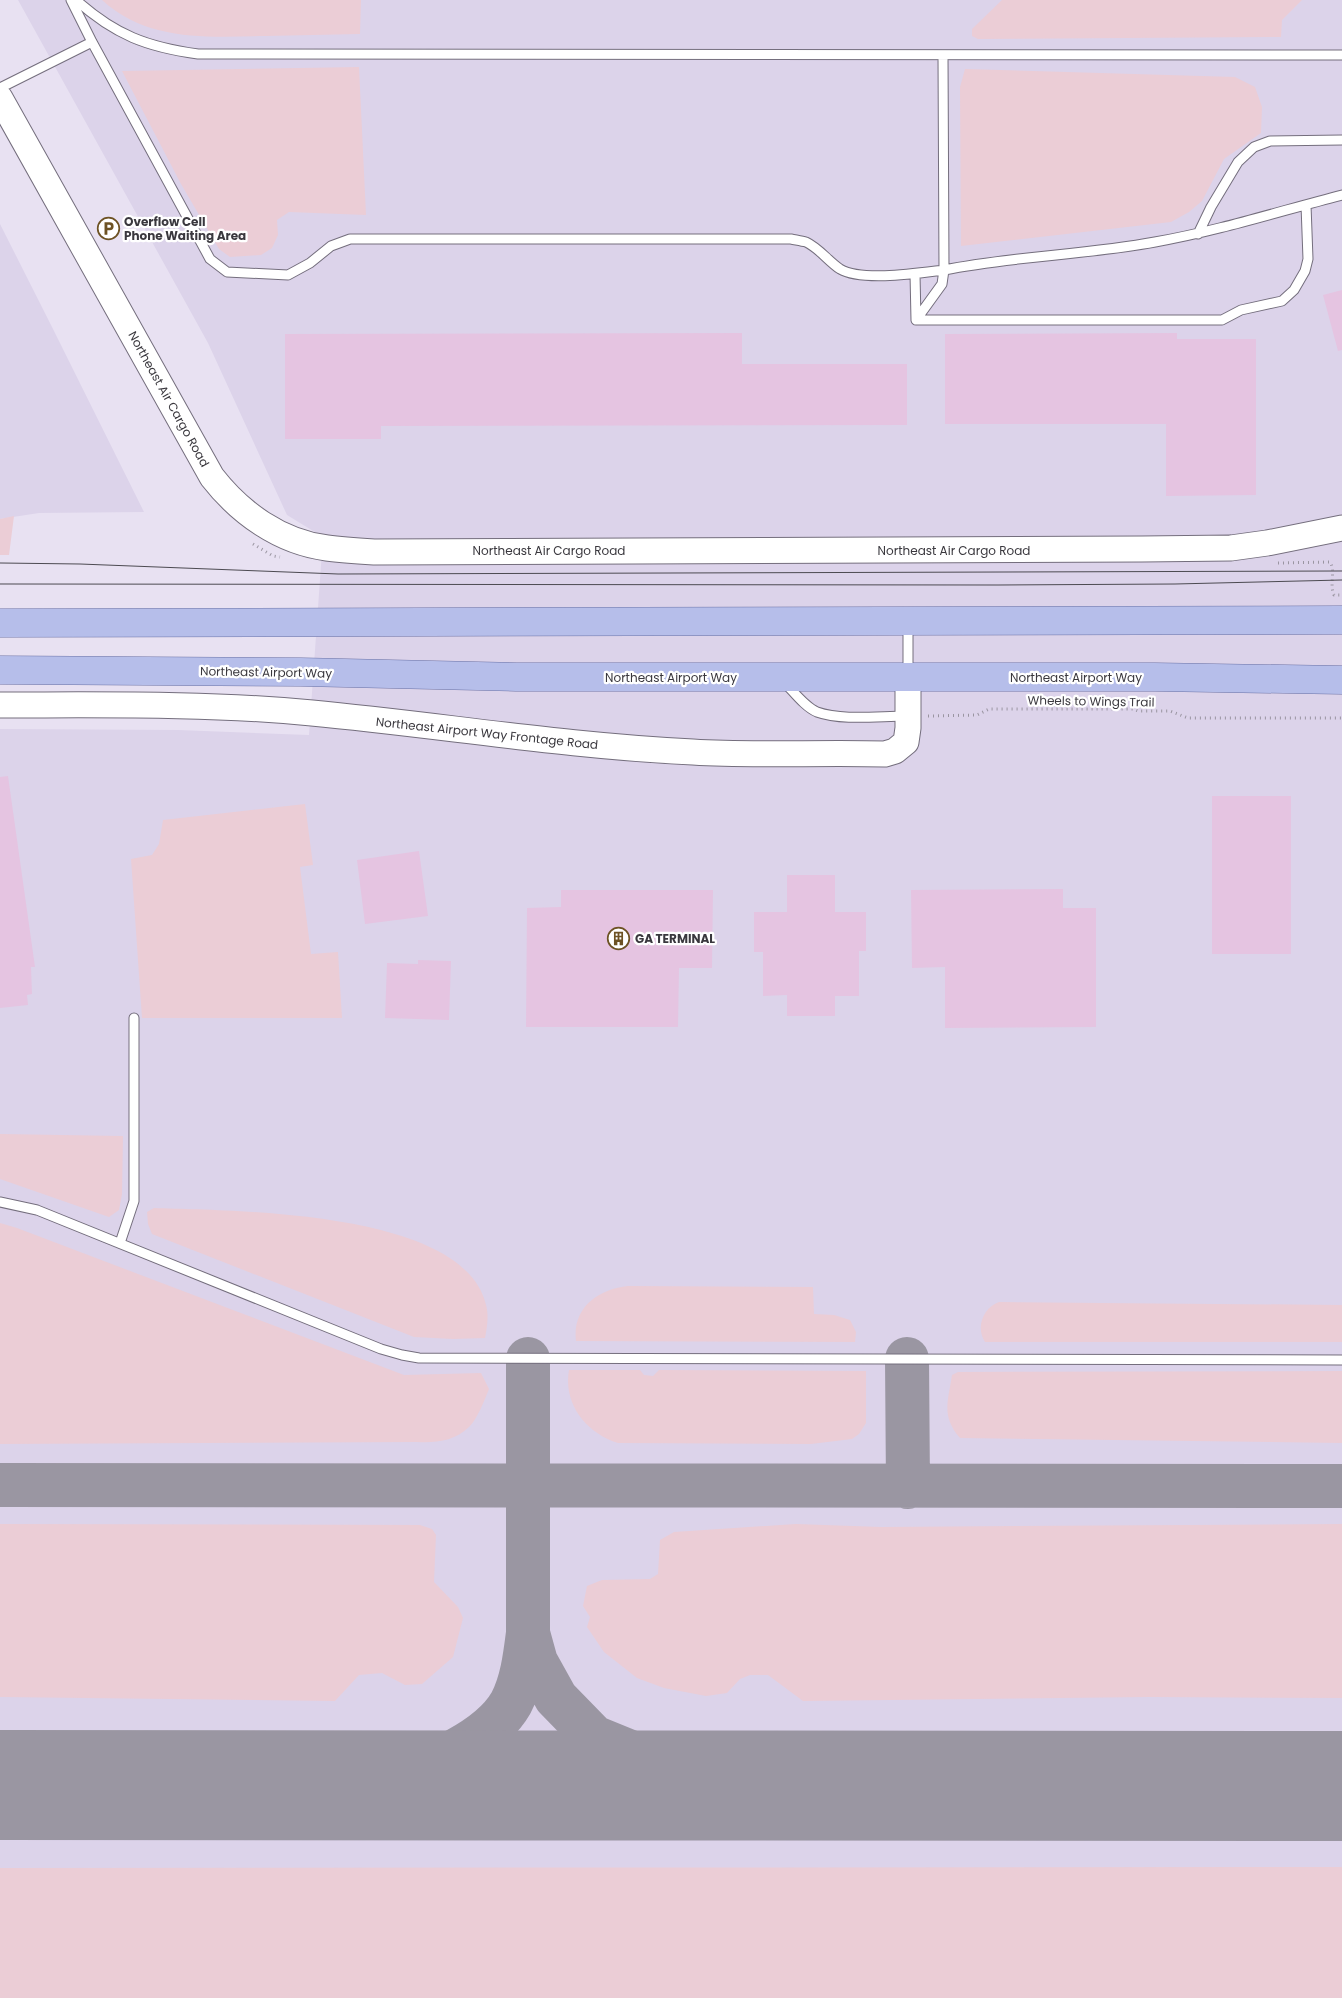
<svg xmlns="http://www.w3.org/2000/svg" width="1342" height="1998" viewBox="0 0 1342 1998" font-family="Poppins,sans-serif">
  <style>
    .built { fill: #dcd3ea }
    .green { fill: #ebcdd6 }
    .lines { fill: none; stroke-linecap: round; stroke-linejoin: round }
    .taxiway { stroke: #9a96a2; stroke-width: 44 }
    .runway { stroke: #9a96a2; stroke-width: 110 }
    .building { fill: #e5c4e1 }
    .lane-casing { stroke: #746e7d; stroke-width: 11 }
    .secondary-casing { stroke: #746e7d; stroke-width: 27 }
    .primary-casing { stroke: #6b72a5; stroke-width: 29 }
    .path { stroke: #9a95a1; stroke-width: 3; stroke-dasharray: 1 4; stroke-linecap: butt }
    .lane { stroke: #fff; stroke-width: 9 }
    .secondary { stroke: #fff; stroke-width: 25 }
    .primary { stroke: #b6beea; stroke-width: 28 }
    .tram { stroke: #4c4a51; stroke-width: 1 }
    .labels { text-anchor: middle; dominant-baseline: central; stroke-width: 4.5; stroke-linejoin: round; paint-order: stroke }
    .poi-label { font-size: 12px; font-weight: bold; fill: #3a383e; stroke: #fff; text-anchor: start }
    .street-label { font-size: 12px; fill: #3a383e; stroke: #fff }
  </style>
  <rect width="100%" height="100%" fill="#e8e1f2"/>
  <path class="built" d="M18,0H1342V1998H0V729L178,730L309,735L323,537L287,515L208,343Z
    M0,224L51,325L144,512L39,513L0,519Z"/>
  <path class="green" d="M102,0H361L360,34C328,35 297,35 265,36C207,37 148,42 102,0Z
    M1002,0H1302L1282,20L1281,37L978,39L972,36V29Z
    M359,67L366,215L289,212L277,220L278,235L272,248L261,255L230,257L219,249L181,184L122,71Z
    M965,69L1235,77L1255,87L1262,107L1261,133L1224,159L1202,201L1189,212L1171,222L961,246L960,87Z
    M14,516L9,555H0V519Z
    M305,804L313,865L300,867L311,954L338,952L342,1018H142L131,859L152,855L159,844L163,820Z
    M0,1134L123,1136L122,1194L119,1210L109,1217L0,1179Z
    M154,1208C230,1211 464,1209 486,1305C489,1316 487,1327 485,1338L453,1339L414,1337L152,1234L148,1224L147,1212Z
    M0,1223L17,1228L404,1375L481,1373L489,1389C485,1399 477,1420 469,1427C455,1441 436,1443 417,1442L0,1444Z
    M628,1286L813,1287L814,1314L834,1315L850,1320L856,1332L855,1342L576,1341C572,1308 598,1289 628,1286Z
    M999,1302L1342,1305V1342H985C975,1327 984,1307 999,1302Z
    M569,1370H640L644,1375L653,1376L659,1370L866,1371V1423L859,1434L852,1439L811,1444L618,1443C586,1433 563,1404 569,1370Z
    M1342,1371V1443L960,1438C941,1416 948,1402 952,1375L958,1372Z
    M0,1524L420,1525L432,1529L436,1535L434,1582L458,1607L463,1618L453,1657L422,1684L405,1685L382,1673L359,1675L335,1701L0,1697Z
    M796,1524L881,1527L1342,1524V1698L1149,1697L803,1701L768,1675H750L740,1679L727,1693L706,1696L664,1688L637,1678L604,1652L587,1627L590,1617L583,1606L587,1586L602,1580L650,1579L658,1574L660,1540L674,1532Z
    M1342,1867V1998H0V1868Z"/>
  <g class="lines">
    <path class="taxiway" d="M907,1359L908,1487
      M0,1485L1342,1486
      M528,1633L536,1662L556,1698L594,1737L648,1759L727,1785
      M375,1785C418,1768 487,1745 511,1703C522,1682 525,1657 528,1633V1359"/>
    <path class="runway" d="M0,1785L1342,1786"/>
  </g>
  <path class="building" d="M1342,290V350L1338,351L1323,295Z
    M742,333V364H907V425L381,426V439H285V334Z
    M1177,333V339H1256V495L1166,496V424H945V334Z
    M8,776L35,967H31L32,994L27,995L28,1005L0,1008V777Z
    M1212,796H1291V954H1212Z
    M419,851L428,916L365,924L357,860Z
    M787,875H835V912H866V951H859V996H835V1016H787V995L763,996V952H754V912H787Z
    M1063,889V908H1096V1027L945,1028V967L912,968L911,890Z
    M561,890H713L712,968H679L678,1027H526L527,908L561,907Z
    M418,960L451,961L449,1020L385,1018L387,963L418,964Z"/>
  <g class="lines">
    <defs>
      <path id="lane" d="M71,0L92,42L210,259L227,272L288,275L310,263L331,246L350,239H791C796,240 802,241 806,242C819,248 828,261 840,269C862,282 919,273 944,270L943,55
        M76,0C115,35 147,47 198,54L1342,55
        M0,88L92,42
        M1198,234L1211,207L1238,162L1254,147L1270,141L1342,140
        M915,274L916,320
        M916,320H1222L1241,310L1282,301L1294,290L1305,271L1308,259L1306,205
        M916,320L942,284L944,270C1014,256 1085,255 1155,242C1218,231 1280,211 1342,195
        M908,623V675
        M785,683C794,692 805,707 817,712C842,721 879,716 906,716
        M0,1202L37,1210L381,1349L402,1355L419,1358L1342,1360
        M120,1243L134,1201V1018"/>
      <path id="secondary" d="M0,98L212,477C240,513 280,542 327,548C342,550 358,551 374,552L1142,549L1231,548L1267,543L1342,528
        M0,705C104,705 208,703 312,713C439,725 566,746 693,752C757,756 821,752 885,754L895,751L906,742L908,728V677"/>
      <path id="primary" d="M0,623L1342,620
        M0,670L301,672L516,677H1155L1342,680"/>
    </defs>
    <use href="#lane" class="lane-casing"/>
    <use href="#secondary" class="secondary-casing"/>
    <use href="#primary" class="primary-casing"/>
    <path class="path" d="M253,544L273,556L280,557
      M1278,563L1330,562C1336,571 1329,585 1334,595H1342
      M928,716L977,715L989,709H1133L1138,711H1170L1188,718H1342"/>
    <use href="#lane" class="lane"/>
    <use href="#secondary" class="secondary"/>
    <use href="#primary" class="primary"/>
    <path class="tram" d="M0,563L80,564L338,574L1342,571
      M0,584L998,585L1175,584L1342,580"/>
  </g>
  <defs>
    <symbol id="parking-ring" viewBox="-11 -11 22 22"><circle r="9.5" fill="#fff" stroke="#6d5224" stroke-width="1.5"/><path d="M-3.5-5.5H1a3.5 3.5 0 0 1 0 7H-1V5.5H-3.5ZM-1-3.4V-.6H.8a1.4 1.4 0 0 0 0-2.8Z" fill="#6d5224"/></symbol>
    <symbol id="building-ring" viewBox="-11 -11 22 22"><circle r="9.5" fill="#fff" stroke="#6d5224" stroke-width="1.5"/><path d="M-4-6H4V6H1V3H-1V6H-4ZM-2.5-4.3h1.7v1.8h-1.7ZM.8-4.3h1.7v1.8H.8ZM-2.5-1h1.7V.8h-1.7ZM.8-1h1.7V.8H.8Z" fill="#6d5224"/></symbol>
  </defs>
  <g fill-rule="evenodd">
    <use href="#parking-ring" x="96" y="216" width="25" height="25"/>
    <use href="#building-ring" x="606" y="926" width="25" height="25"/>
  </g>
  <g class="labels">
    <g class="poi-label">
      <text x="124" y="221">Overflow Cell<tspan x="124" dy="14">Phone Waiting Area</tspan></text>
      <text x="635" y="938">GA TERMINAL</text>
    </g>
    <g class="street-label">
      <text transform="translate(169 399) rotate(61)">Northeast Air Cargo Road</text>
      <text x="549" y="550">Northeast Air Cargo Road</text>
      <text x="954" y="550">Northeast Air Cargo Road</text>
      <text transform="translate(266 672) rotate(1)">Northeast Airport Way</text>
      <text x="671" y="677">Northeast Airport Way</text>
      <text x="1076" y="677">Northeast Airport Way</text>
      <text transform="translate(1091 701) rotate(1)">Wheels to Wings Trail</text>
      <text transform="translate(487 733) rotate(6)">Northeast Airport Way Frontage Road</text>
    </g>
  </g>
</svg>
